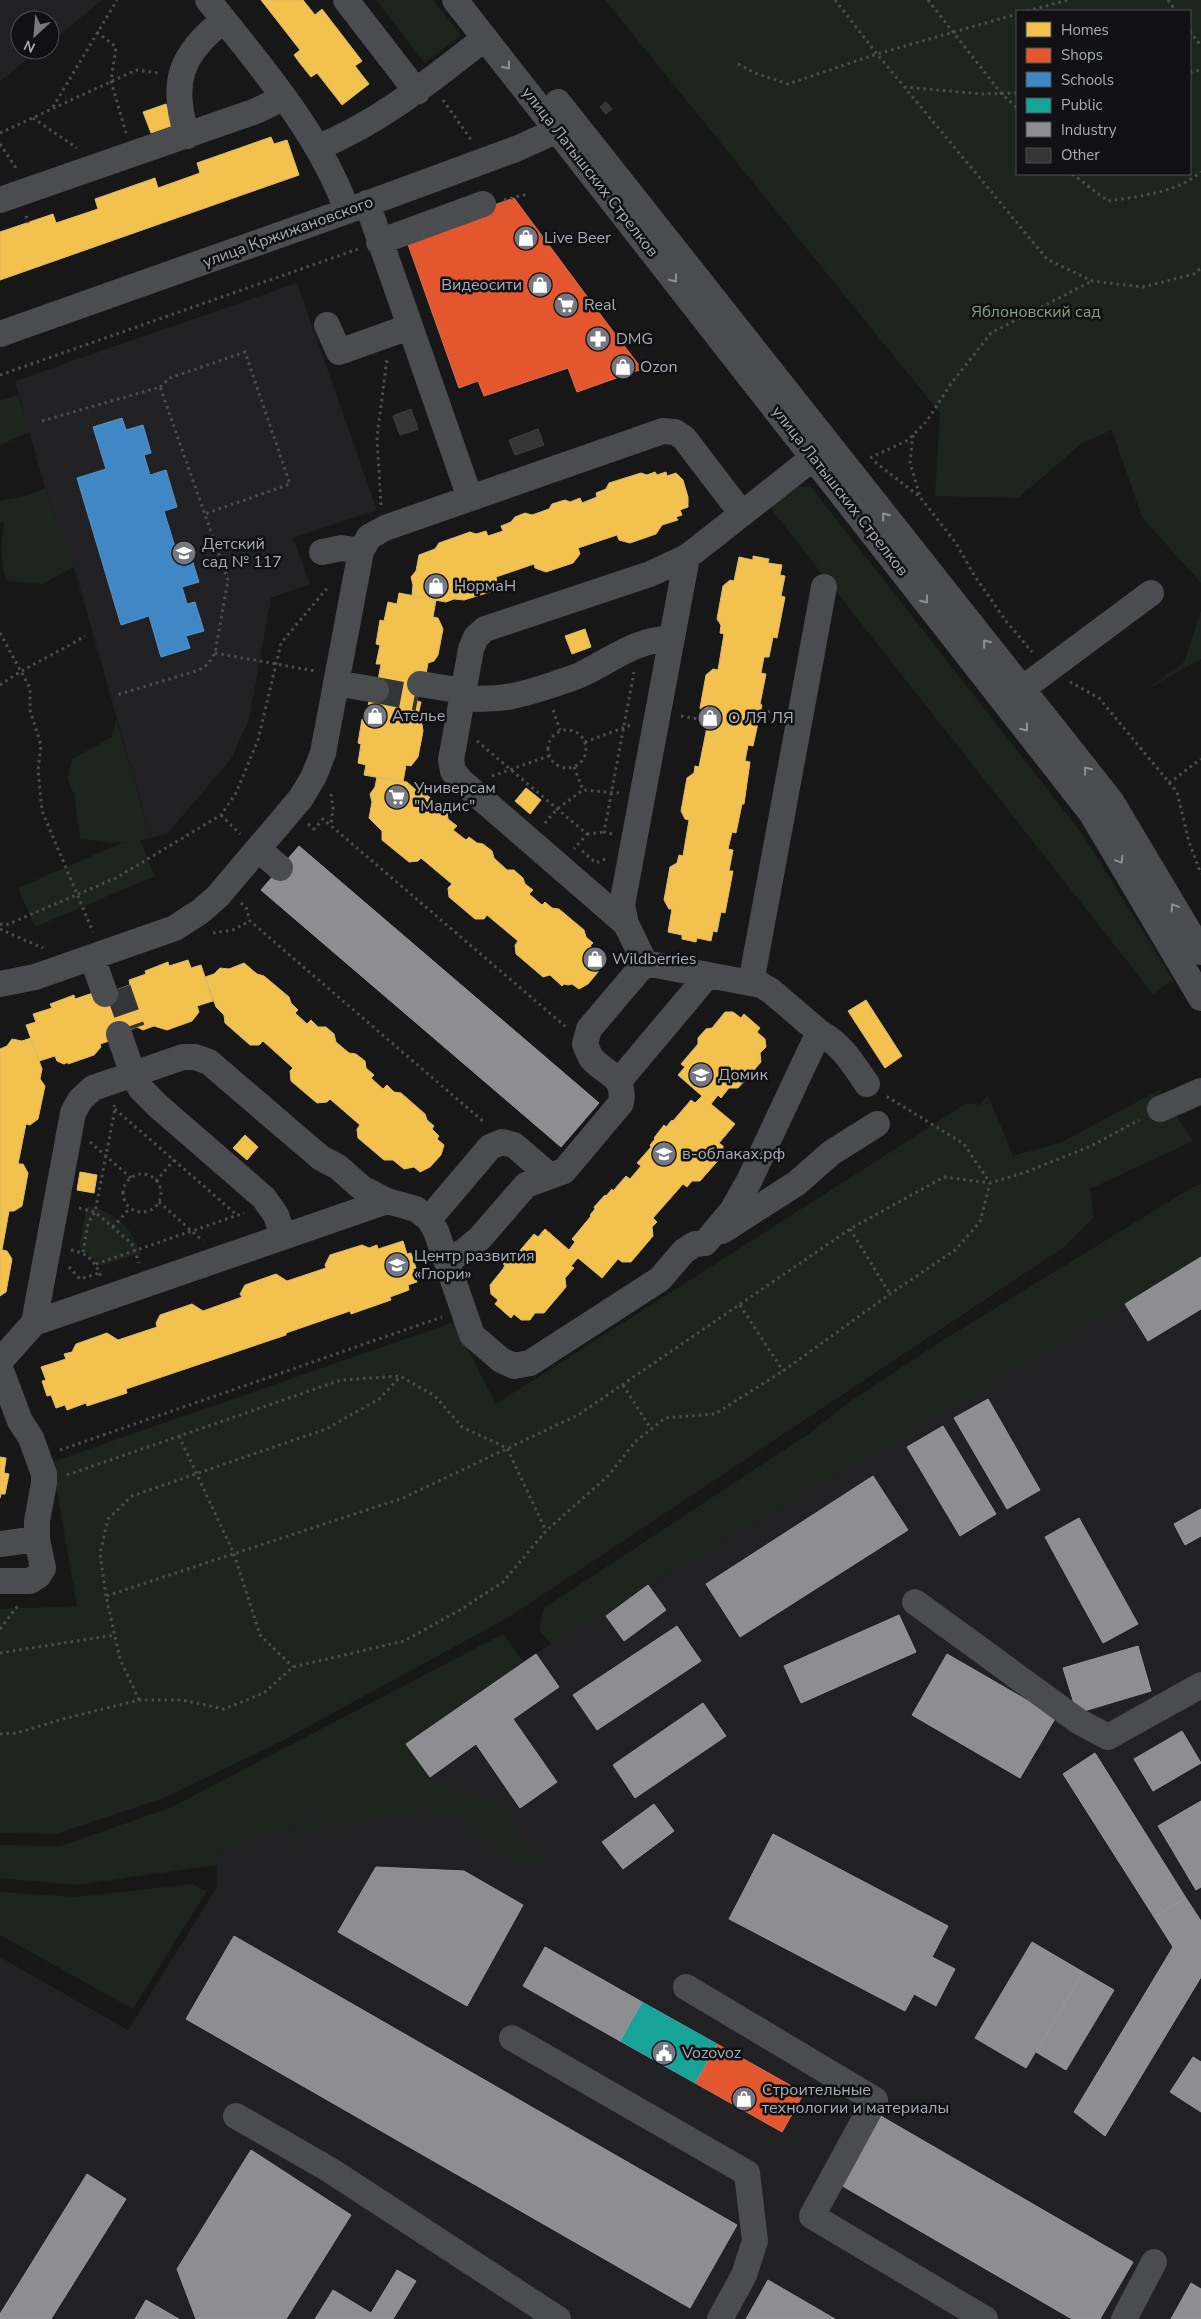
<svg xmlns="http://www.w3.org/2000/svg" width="1201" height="2319" viewBox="0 0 1201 2319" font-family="'Nunito Sans',sans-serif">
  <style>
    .built { fill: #212123 }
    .green { fill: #1d241e; fill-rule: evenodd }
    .homes { fill: #f2c14e; stroke: #dcbb6e }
    .shops { fill: #e4572e; stroke: #d27157 }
    .schools { fill: #3f88c5; stroke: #5e93c1 }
    .public { fill: #17a398; stroke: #42a6a2 }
    .industry { fill: #8d8d92; stroke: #95979d }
    .building { fill: #353536; stroke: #3f4043 }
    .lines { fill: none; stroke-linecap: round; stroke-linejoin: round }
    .minor-tunnel { stroke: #343537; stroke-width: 26; stroke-dasharray: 26 13; stroke-linecap: butt }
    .path { stroke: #4d4e52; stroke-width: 3; stroke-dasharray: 2.5 4; stroke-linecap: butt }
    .minor { stroke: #4b4c50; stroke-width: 26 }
    .oneway { stroke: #8c9099 }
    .labels { text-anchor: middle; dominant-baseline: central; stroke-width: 5; stroke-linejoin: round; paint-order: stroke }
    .street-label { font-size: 16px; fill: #a8adb8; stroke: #111113 }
    .poi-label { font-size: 16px; fill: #a8adb8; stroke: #111113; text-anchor: start }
    .park-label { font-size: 16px; fill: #7fa381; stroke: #111113 }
  </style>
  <rect width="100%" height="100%" fill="#171717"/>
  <path class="built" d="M0,0H103L50,42V20H20V50H39L0,81Z
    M297,283L377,510L293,538L310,584L271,598L249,719L231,759L167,834L151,838L74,567L45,488L15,381Z
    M1201,1257V2319H0V1957L128,2030L217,1887L216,1853L299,1823L406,1744L535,1654L648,1585L848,1469Z"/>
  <path class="green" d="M376,0H433L461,35L425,63Z
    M605,0H1201V583L1142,517L1112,430L1082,443L1018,498L935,496L940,413ZM1017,11H1190V174H1017Z
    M18,395L30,432L0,445V401Z
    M796,486L811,487L1083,835L1173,980L1153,994L768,505Z
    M45,488L74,567L42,584L6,581C0,558 1,546 4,522L0,523V501L29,495Z
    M1201,610V659L1147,689L1184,662Z
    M116,718L151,838L140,840L155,876L35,927L18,888L124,842L112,843L80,838L74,794L68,779L72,759L112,737Z
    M1159,1090L1193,1141L1090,1189L1094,1217L1064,1247L509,1617L280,1742L166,1797L55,1834L0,1833V1609L77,1606L54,1474L49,1463L454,1322L496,1404L967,1103L979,1105L988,1095L1013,1156L1062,1142Z
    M1201,1184V1258L848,1469L648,1585L552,1645L539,1630L544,1608L807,1435L851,1401L940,1342L1191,1188Z
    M87,1206C115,1212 131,1226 140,1253L101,1266L79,1246Z
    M503,1634L524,1662L407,1744L429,1777L445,1787L502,1803L515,1823L517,1841L545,1858L540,1867L510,1859L458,1817L419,1811L319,1829L291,1843L274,1840L306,1827L396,1752L299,1823L216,1853L217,1865L76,1885L0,1878V1845L60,1846L170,1808Z
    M192,1884L207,1891L133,2009L0,1935V1892L77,1897Z"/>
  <path class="homes" d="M261,0H303L315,15L322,9L362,61L355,66L369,84L342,105L317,73L311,77L299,62L294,55L300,50Z
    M166,104L174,125L151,133L143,112Z
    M271,137L274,144L287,140L299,175L0,280V232L53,214L56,223L98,209L95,199L155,178L158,188L200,173L197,163Z
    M655,472L657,475L666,472L667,476L676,473L683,480L688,497V507L680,510L682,515L676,517L678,520L662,525L656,534L630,543L619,540L617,535L578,548L580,554L573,563L546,572L535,568L534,564L496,577L497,583L490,592L464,600L454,599L446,602L412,596L413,585L411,577L416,571L419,555L435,549L439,543L470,532L476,534L486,531L488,536L503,531L501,526L511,522L515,517L525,513L532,515L549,509L552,504L565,500L570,502L580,498L582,503L597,497L596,493L606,489L609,483L641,473L647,475Z
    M753,556L769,559L768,563L782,565L780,575L785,576L781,596L785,597L777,638L773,637L769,657H764L761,673L766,674L760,704L762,705L753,746L748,745L745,761L750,762L744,804H742L736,833L732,832L728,849L733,850L729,871H733L725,913L721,912L717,932L713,931L711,941L697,938L696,942L682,939V935L668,932L672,909H669L664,900L670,867L677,863L679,855L683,856L689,820L685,819L681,811L687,778L694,773L695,766L699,767L708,722H703L705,715L700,708L706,675L713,669L718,670L724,634L720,633L721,625L717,619L723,586L730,580L734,581L739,557L753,560Z
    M399,593L436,600L433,617L438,618L443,629L438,655L434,661L428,663L425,680L421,679L417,701L421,702L417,720L422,724L423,731L418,757L411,766L406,765L403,782L364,775L366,765L358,763L361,744L358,743L362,719H366L369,701L374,702L381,664H376L380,645L376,644L380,620L384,621L388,602L397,604Z
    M585,629L591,647L572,654L565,636Z
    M377,777L407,782L416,790L422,791L447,812L448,819L457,826L453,830L466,840L469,837L477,843L483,844L492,851L494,858L507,870H514L523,878L525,884L533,890L529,894L542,905L545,902L552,908L559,909L584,930L586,937L593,943L590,946L598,952L595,955L602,961L598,972L588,984L579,989L572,984L568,985L564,984L562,986L550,975L543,977L516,954L515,945L518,941L487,915L484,919H475L449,897L448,888L452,884L421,858L418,861L409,862L382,840V831L369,818L372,802L370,794L375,787Z
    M526,788L541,800L530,814L515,801Z
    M188,960L191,968L201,965L213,1001L197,1006L199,1012L192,1021L167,1030L154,1026L143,1030L137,1027L116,1035L112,1040L100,1044L101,1047L94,1055L68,1064V1062L64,1064L57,1061L55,1056L39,1061L26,1025L36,1022L33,1014L52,1008L50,1004L74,995L75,999L93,993L94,998L130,985L129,980L146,974L145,971L168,962L169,966Z
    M244,963L257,974L264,976L289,997L291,1003L298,1010L295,1013L307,1024L311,1020L318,1027H326L334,1034L336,1042L349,1053L356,1054L365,1061L366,1068L374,1075L371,1078L383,1089L387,1085L394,1092L401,1093L425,1114L427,1120L434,1126L432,1129L439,1136L437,1139L444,1145L441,1155L430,1167L420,1172L414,1167L404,1169L393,1160H384L358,1138L357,1129L360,1125L330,1099L327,1102L317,1103L291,1081L290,1071L293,1068L263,1041L259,1045H250L225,1023L224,1015L216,1007L205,977L214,974L220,968L229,969Z
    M866,1000L902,1056L885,1068L848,1011Z
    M725,1012H733L741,1018L744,1014L760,1028L757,1032L765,1039L766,1047L760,1053L761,1062L738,1088H729L721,1098L718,1095L711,1104L735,1124L719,1143L723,1146V1155L700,1181H692L687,1187L683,1184L653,1218L657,1222L652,1227L653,1236L631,1262H622L618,1259L602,1278L578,1258L571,1266L574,1268L565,1278L566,1287L544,1313H535L530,1320H521L514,1314L511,1318L495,1304L498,1300L491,1294L490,1285L503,1269L505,1265L503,1264L511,1254L513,1256L517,1254L534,1234L538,1237L545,1229L569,1250L575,1242L572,1239L591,1216L590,1215L595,1209L594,1207L605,1195L606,1196L612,1189L613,1191L626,1176L630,1179L641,1166L637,1163L651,1147L650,1145L655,1139L654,1138L664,1125L666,1127L672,1120L673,1121L691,1100L695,1103L702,1096L678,1075L685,1067L681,1064L698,1044V1038L706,1029L712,1028Z
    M31,1038L42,1069L40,1079L45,1086L38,1119L30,1125L26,1124L18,1164H23L28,1173L22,1206L14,1211H9L2,1250L7,1251L12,1259L6,1292L0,1296V1049L7,1046L12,1039L22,1041Z
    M245,1135L258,1147L247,1160L233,1148Z
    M80,1172L97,1175L94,1193L77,1190Z
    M403,1241L407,1254L411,1253L416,1268L413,1269L417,1282L408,1285L409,1290L390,1297L391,1300L351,1314L350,1311L286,1333V1335L126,1389L127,1393L87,1406L86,1403L67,1410L65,1405L56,1408L51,1395L47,1396L42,1381L46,1380L41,1367L66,1359L64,1354L72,1352L76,1344L107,1333L118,1340L157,1327L156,1323L160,1315L192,1304L203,1311L242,1297L240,1294L245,1285L276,1274L287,1281L326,1268L325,1265L330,1255L362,1245L369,1248L377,1245L378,1249Z
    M0,1457L6,1458L4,1473L9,1474L5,1494H1L0,1498Z"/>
  <path class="shops" d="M514,198L612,330L642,369L577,392L568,368L484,396L478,381L459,388L405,236Z
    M717,2044L804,2093L782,2132L695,2083Z"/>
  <path class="schools" d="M122,418L126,430L143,425L151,453L144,455L150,475L166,470L177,507L164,511L175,547L187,544L199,582L182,587L187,604L195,602L204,631L186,636L190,648L161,657L149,616L121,625L77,478L106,469L93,427Z"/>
  <path class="public" d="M642,2002L717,2044L695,2083L620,2041Z"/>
  <path class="industry" d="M299,846L599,1103L561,1147L261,890Z
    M1201,1257V1309L1148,1341L1125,1304Z
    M988,1399L1040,1490L1007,1509L954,1418Z
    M943,1426L996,1514L960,1536L907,1447Z
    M873,1476L908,1530L740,1637L706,1584Z
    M1201,1509V1536L1185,1545L1174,1524Z
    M1079,1518L1138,1624L1103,1643L1045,1537Z
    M648,1585L666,1610L624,1641L606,1616Z
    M899,1615L916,1652L801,1703L784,1666Z
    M677,1626L701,1661L597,1730L573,1695Z
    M1138,1646L1151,1691L1077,1713L1063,1668Z
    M536,1654L559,1687L513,1719L557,1782L520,1808L476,1744L430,1777L406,1744Z
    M947,1654L1056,1717L1020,1778L912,1715Z
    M703,1703L726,1736L635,1798L613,1765Z
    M1182,1731L1201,1763L1153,1791L1134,1759Z
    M1095,1753L1186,1898L1154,1917L1063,1774Z
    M1201,1801V1887L1196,1890L1158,1826Z
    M654,1804L674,1831L623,1869L602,1842Z
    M773,1834L948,1926L932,1957L955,1969L936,2006L914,1994L905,2011L729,1919Z
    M376,1867L464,1871L523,1905L467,2006L338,1932Z
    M1186,1898L1201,1921V1977L1105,2136L1074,2112L1173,1947L1154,1917Z
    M234,1936L737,2225L690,2308L186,2019Z
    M1032,1942L1083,1972L1026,2068L975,2038Z
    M545,1947L642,2002L620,2041L523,1986Z
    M1083,1972L1114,1990L1066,2070L1036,2052Z
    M1193,2057L1201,2062V2112L1170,2092Z
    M879,2115L1133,2262L1100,2319H1072L839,2184Z
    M251,2150L351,2215L286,2319H196L177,2269Z
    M87,2174L126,2199L51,2319H0V2314Z
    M397,2270L416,2281L393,2319H315L333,2290L371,2313Z
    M768,2280L835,2319H746Z
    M1191,2283L1201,2289V2319H1171Z
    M146,2300L179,2319H135Z"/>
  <path class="building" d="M606,102L612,109L606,114L600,107Z
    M411,409L418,429L400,435L393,416Z
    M538,429L544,445L515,455L509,440Z"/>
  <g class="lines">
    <path class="minor-tunnel" d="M376,690L418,698
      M118,989L132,1029"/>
    <path class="path" d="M835,0L877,54L1047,259L1092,281L1143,287L1194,274L1201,268
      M928,0L1001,93L1017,108
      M1168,0L1176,11
      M1027,11L1068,0
      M1190,31L1201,46
      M97,32L116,47L111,81L126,133
      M738,64L755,73L788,84L877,54L1017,14
      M1190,72L1201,70
      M904,87L982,94L1017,93
      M443,100L472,141
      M53,107L117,0
      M33,118L77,148
      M0,133L136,70L158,73
      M0,144L18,171
      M1072,174L1108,201C1141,196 1175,193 1201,172
      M504,200L528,194
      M26,216L28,223
      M0,375L358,249
      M160,387L170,378L245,352L290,484L205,514
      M42,421L160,387L228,580L215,653L208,664L199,670L117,695
      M913,435L910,462L920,497
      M870,458L908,440L927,421L950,385L991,333L1092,281
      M875,462L920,497L956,543L974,575L1006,621L1032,652
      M381,505L377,437L387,359
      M0,633L30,688V710L41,745L38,770L42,811L93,932
      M215,653L315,671
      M1070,682L1099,698L1177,792L1189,842L1201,874
      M0,685C27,666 57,653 85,636
      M553,710L560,730
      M761,710L777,713
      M681,716L704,720
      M548 749a19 19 0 1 1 38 0a19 19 0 1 1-38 0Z
      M477,741L587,834L574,849
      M585,742L631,725
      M574,767L583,790
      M492,776L549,756
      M1169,783L1201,759
      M331,794L333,808L331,825
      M221,815L240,834
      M545,823L557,809L583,790L619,793
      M308,824L314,829L323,819L566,1027
      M587,834L604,832
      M612,834L604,832L634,672
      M582,851L596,863L607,858
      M241,903L246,907L250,921L485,1123
      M0,924L6,925L116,878L221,815L236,793L258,740L281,643L329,586
      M0,929L43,948
      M213,933L233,930L250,921
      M115,1109L237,1215
      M90,1142L131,1178
      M123 1193a19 19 0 1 1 38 0a19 19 0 1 1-38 0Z
      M156,1181L174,1160
      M159,1202L203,1241
      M79,1208L95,1212L132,1244L139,1263
      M113,1227L130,1208
      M850,1229L890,1294
      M71,1250C88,1253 95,1261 101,1277
      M83,1252L88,1223L95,1212L115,1109L114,1105
      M96,1264L244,1213
      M69,1267L80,1279L99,1273
      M740,1305L783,1371
      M623,1385L651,1429
      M179,1436L234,1554L260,1635L293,1667
      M60,1450L442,1317
      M67,1475L341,1380L400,1376L435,1396L462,1427L507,1448L546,1531
      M106,1596L100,1554L108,1519L132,1496L326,1429L379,1399L400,1377
      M0,1629L19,1604
      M0,1653L115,1635
      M139,1700L120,1659L106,1596L403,1498L578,1415L850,1229L944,1177L990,1183L1026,1172L1091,1146L1139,1120
      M0,1734L17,1733L63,1719L139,1700H182L224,1709L264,1693L293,1667L404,1641L460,1610L503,1582L546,1531L608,1476L635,1442L665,1418L715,1414L783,1371L890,1294L955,1250L980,1222L990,1183L964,1144L886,1096"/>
    <path class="minor" d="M208,0C258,63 321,135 347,211
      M346,0L417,92
      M455,0L1092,814L1201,998
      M558,102L1111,801L1201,952
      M187,136C170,83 180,54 224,20
      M319,147C383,120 431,80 485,38
      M0,200L256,111L283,98
      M367,203L470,498
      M379,242L483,204
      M327,325L339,352L409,327
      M0,334L347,211L516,149L558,130L571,119
      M322,552L342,548L361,551
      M336,683L376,690
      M420,684L463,691
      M1022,689L1151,593
      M462,698C501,701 518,696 555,684C565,680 575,678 584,673C617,657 632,641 672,638
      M258,849L280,868
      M626,924L460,780L453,771L451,760L471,649L476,637L485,629L650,574L687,557L827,447
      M92,957L105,994
      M751,983L824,587
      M0,984L35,977L175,928L201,911L218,896L301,798L314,776L323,753L361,551L369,537L385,528L663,431L675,432L684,438L742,514
      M819,1032C843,1046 851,1061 867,1084
      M119,1034L133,1075L141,1089L158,1106L264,1198L276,1215L283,1237
      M619,1081L708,975
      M1160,1109L1201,1091
      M429,1219L490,1147L502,1142L514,1145L550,1176
      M722,1231L797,1183L831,1153L877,1124
      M446,1260L463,1252L480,1238L526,1185L564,1171L621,1103C625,1075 608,1076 592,1059C589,1055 587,1049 585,1044L589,1029L645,963L626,924L622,905L687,557
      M34,1323L73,1113L80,1100L93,1088L183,1057H195L209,1062L321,1158L338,1167L362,1188L387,1201L416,1209L429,1219L436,1231L472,1335L501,1360L514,1366L530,1363L660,1279L684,1251L695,1244L705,1243L732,1211L749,1181L819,1032L771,991L761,985L645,963
      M0,1361L34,1323L387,1201
      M0,1368L20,1421L31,1438L44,1474V1483L37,1521V1539L43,1568L38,1576L30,1581H0
      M0,1544L37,1539
      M915,1602L1078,1721L1108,1737L1201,1685
      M686,1987L875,2100L812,2216L985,2319
      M512,2038L747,2173L755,2241L744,2275L720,2319
      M236,2116L330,2170L558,2319
      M1124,2319L1154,2262"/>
  </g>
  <defs><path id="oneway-chevron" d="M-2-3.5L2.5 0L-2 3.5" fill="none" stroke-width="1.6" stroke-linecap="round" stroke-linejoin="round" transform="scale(1.25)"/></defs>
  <g class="oneway">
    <use href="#oneway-chevron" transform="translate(507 66) rotate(52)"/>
    <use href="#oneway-chevron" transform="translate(674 279) rotate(52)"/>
    <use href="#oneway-chevron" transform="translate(885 516) rotate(-128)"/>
    <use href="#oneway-chevron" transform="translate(925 600) rotate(52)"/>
    <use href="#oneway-chevron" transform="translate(986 643) rotate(-128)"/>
    <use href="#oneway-chevron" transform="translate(1025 728) rotate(52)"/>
    <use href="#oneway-chevron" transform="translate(1087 770) rotate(-128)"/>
    <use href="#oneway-chevron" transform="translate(1120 860) rotate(59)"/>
    <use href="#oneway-chevron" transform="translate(1174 907) rotate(-121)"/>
  </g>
  <defs>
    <symbol id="shop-disc" viewBox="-11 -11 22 22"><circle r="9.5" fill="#757880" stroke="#111113"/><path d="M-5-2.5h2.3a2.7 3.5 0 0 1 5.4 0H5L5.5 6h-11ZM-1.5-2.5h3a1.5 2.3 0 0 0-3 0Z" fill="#fff"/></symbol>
    <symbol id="supermarket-disc" viewBox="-11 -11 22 22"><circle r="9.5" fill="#757880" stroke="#111113"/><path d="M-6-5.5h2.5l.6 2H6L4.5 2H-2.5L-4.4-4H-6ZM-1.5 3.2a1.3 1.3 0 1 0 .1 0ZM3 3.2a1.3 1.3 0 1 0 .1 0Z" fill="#fff"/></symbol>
    <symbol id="pharmacy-disc" viewBox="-11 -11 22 22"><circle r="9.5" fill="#757880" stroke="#111113"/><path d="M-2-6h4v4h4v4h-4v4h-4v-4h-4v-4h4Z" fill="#fff"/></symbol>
    <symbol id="school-disc" viewBox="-11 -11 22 22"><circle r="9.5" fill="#757880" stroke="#111113"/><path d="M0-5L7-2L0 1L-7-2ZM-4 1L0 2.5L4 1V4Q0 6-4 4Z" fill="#fff"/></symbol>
    <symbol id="civic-disc" viewBox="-11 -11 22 22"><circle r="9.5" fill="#757880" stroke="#111113"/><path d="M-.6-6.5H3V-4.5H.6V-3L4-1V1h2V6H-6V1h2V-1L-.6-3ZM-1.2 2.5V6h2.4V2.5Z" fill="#fff"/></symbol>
  </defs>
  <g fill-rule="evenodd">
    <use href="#shop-disc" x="512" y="224" width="28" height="28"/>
    <use href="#shop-disc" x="526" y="271" width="28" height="28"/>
    <use href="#supermarket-disc" x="552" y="291" width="28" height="28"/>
    <use href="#pharmacy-disc" x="584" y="325" width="28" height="28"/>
    <use href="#shop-disc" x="609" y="353" width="28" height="28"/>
    <use href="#school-disc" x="170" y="539" width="28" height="28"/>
    <use href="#shop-disc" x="422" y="572" width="28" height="28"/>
    <use href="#shop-disc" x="361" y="702" width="28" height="28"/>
    <use href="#shop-disc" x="696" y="704" width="28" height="28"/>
    <use href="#supermarket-disc" x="383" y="783" width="28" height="28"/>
    <use href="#shop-disc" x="581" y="945" width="28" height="28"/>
    <use href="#school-disc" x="687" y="1061" width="28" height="28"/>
    <use href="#school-disc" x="650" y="1140" width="28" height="28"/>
    <use href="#school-disc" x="383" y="1251" width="28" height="28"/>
    <use href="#civic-disc" x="650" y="2039" width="28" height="28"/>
    <use href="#shop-disc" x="730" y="2085" width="28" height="28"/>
  </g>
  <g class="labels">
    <g class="street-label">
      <text transform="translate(590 172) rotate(52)">улица Латышских Стрелков</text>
      <text transform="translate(288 232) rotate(-20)">улица Кржижановского</text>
      <text transform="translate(840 491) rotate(52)">улица Латышских Стрелков</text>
    </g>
    <g class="poi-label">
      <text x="544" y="238">Live Beer</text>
      <text x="522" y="285" text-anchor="end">Видеосити</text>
      <text x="584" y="305">Real</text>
      <text x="616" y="339">DMG</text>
      <text x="640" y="367">Ozon</text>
      <text x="202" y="544">Детский<tspan x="202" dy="18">сад № 117</tspan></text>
      <text x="454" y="586">НормаН</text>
      <text x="392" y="716">Ателье</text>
      <text x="728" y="718">О ЛЯ ЛЯ</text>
      <text x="414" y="788">Универсам<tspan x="414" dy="18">"Мадис"</tspan></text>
      <text x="612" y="959">Wildberries</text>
      <text x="718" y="1075">Домик</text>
      <text x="682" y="1154">в-облаках.рф</text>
      <text x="414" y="1256">Центр развития<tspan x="414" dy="18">«Глори»</tspan></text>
      <text x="682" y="2053">Vozovoz</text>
      <text x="762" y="2090">Строительные<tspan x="762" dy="18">технологии и материалы</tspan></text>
    </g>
    <g class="park-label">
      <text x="1036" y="312">Яблоновский сад</text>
    </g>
  </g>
  <rect x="1016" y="10" width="175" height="165" fill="#111113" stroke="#4d4f55"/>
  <rect x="1026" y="22" width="25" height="15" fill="#f2c14e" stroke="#4d4f55"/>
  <text x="1061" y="35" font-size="15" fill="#a8adb8">Homes</text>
  <rect x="1026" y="48" width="25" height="15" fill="#e4572e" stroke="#4d4f55"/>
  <text x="1061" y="60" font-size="15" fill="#a8adb8">Shops</text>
  <rect x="1026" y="72" width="25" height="15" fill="#3f88c5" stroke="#4d4f55"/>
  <text x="1061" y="85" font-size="15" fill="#a8adb8">Schools</text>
  <rect x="1026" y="98" width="25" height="15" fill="#17a398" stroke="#4d4f55"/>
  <text x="1061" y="110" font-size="15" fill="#a8adb8">Public</text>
  <rect x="1026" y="122" width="25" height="15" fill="#8d8d92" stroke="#4d4f55"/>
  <text x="1061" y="135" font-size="15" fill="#a8adb8">Industry</text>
  <rect x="1026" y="148" width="25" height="15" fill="#353536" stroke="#4d4f55"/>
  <text x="1061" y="160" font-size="15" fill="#a8adb8">Other</text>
  <g transform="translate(35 35) rotate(206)"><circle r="24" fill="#111113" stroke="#4d4f55"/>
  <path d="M0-4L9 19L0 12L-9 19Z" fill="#757880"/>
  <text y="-8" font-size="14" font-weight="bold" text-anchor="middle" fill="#a8adb8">N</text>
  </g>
</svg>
